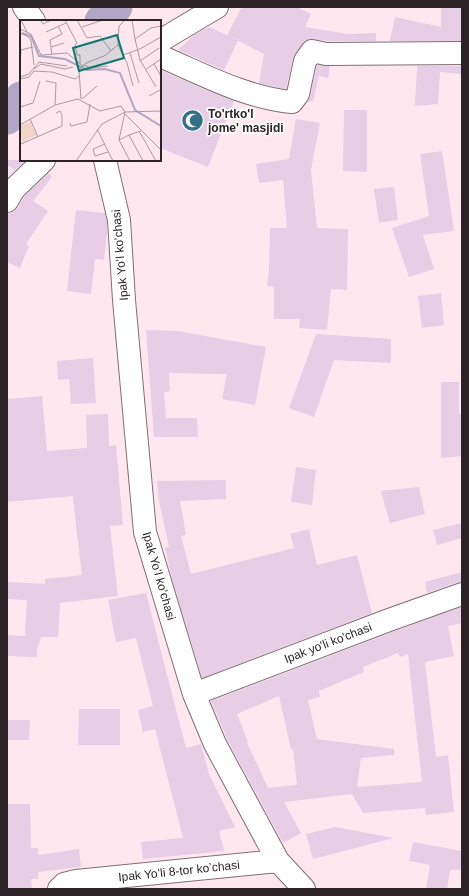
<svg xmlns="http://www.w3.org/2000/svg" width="469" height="896" viewBox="0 0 469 896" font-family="Arial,sans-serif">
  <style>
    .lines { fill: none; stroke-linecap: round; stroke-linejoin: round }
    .river { stroke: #b1a6c3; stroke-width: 33 }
    .building { fill: #e7cde5; fill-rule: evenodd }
    .minor-casing { stroke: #816d74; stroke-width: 24 }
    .minor { stroke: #fff; stroke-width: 22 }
    .labels { text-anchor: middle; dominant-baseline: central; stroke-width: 3.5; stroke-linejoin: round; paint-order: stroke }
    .poi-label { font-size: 12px; font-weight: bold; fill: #2c2326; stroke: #fff; text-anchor: start }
    .street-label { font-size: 12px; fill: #2c2326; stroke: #fff }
    .inset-river { fill: none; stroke: #b1a6c3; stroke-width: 2 }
    .inset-road { fill: none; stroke: #ab999f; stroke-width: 1 }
    .view { fill: #0f766e; fill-opacity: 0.15; stroke: #0f766e; stroke-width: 2 }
    .inset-edge { fill: none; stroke: #2c2326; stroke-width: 2 }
  </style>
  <rect width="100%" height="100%" fill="#ffe7f0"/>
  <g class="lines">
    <path class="river" d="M101,21L116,7
      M7,118L21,98"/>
  </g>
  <path class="building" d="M242,7H297L311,14L305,27L348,34L376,33V41H327L315,39H308L302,44L295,54L293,58L286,89L261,84L259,83L264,54L227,35Z
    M441,7H462V41H390L395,17L441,27Z
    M209,27L238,40L224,70L178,50L194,35Z
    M317,65L330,66L328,78L319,76L313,102L308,101L310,97Z
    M417,66H462V74L440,72L438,104L415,106Z
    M160,70L203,89L234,101L208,167L160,148Z
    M344,110H367V172L343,171Z
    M296,119L320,123L311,170L317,228L348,229L347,290L331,289L327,330L299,328L300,319H274V287L267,286L269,270L270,228H287L283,180L259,183L256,164L289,159Z
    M442,151L454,231L423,235L434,269L409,277L392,228L429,216L420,154Z
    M7,160H26L15,170L7,165Z
    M48,173L52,177L33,201L48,211L26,244L29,246L20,268L7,262V214L14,212L18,208L24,197Z
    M394,187L398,220L379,223L374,189Z
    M76,210L105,213L107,222V232L104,260L95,259L91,294L67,291Z
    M441,293L444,325L422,328L418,296Z
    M146,330L178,331L266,347L255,405L222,399L227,374L169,373L170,391L164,392L166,418H197L198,437H154Z
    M316,334L391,339V363L334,360L314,417L289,408Z
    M93,358L96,403L71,404L69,379L58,380L57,361Z
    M441,382H459V414H462V456L441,458Z
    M42,396L47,451L87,448L86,415L108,414L109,446L116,445L123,525L110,526L118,596L60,603L58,637H41L37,649V657L7,656V635L25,636L27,600L7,599V582L45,584V579L82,575L76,527L73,496L7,502V399Z
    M296,467L316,470L312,505L291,502Z
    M226,480V499L180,501L186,535L181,536L191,574L294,548L290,534L309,529L317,565L357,555L372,613L202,678L172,579L165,548L169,547L159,501L157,481Z
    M419,487L425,514L390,523L381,491Z
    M462,523V538L437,545L433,530Z
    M462,572V582H458L427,593L425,582Z
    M146,593L186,748L201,744L209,774L235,827L219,831L224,851L143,859L141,842L183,838L155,729L143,732L138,710L153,706L136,638L116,642L108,600Z
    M462,607V623L448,626L454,656L425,662L436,757L448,755L454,812L426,815L425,808L363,813L352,794L284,802L301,833L283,843L228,741L211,701L393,632ZM398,653L400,657L408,654L422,782L357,787L361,758L394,755V749L317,739L308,700L320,697L319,691L364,672L363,667ZM279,696L291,749H293L297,785L268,788L247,743L248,742L237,714Z
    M79,709H120V745H78Z
    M7,720H30L29,740H7Z
    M7,804H30L31,848H38V855L79,849L81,867L38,872V879H31L32,889H8Z
    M335,827L394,838L313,859L306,834Z
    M413,842L462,851V870H450L447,889H426L430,865L409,861Z"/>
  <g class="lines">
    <defs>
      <path id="minor" d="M24,7L34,21
        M160,41L217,7
        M160,56C202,74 246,98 292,102L298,94L305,61L312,51L326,54L462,53
        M105,160L119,220L124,300L145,532L194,694L215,744L278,861L304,889
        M7,201L14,189L44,160
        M194,694L389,620L462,594
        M59,889L64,884L76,881L278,861"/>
    </defs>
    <use href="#minor" class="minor-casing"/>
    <use href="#minor" class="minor"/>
  </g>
  <defs>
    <symbol id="mosque-disc" viewBox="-11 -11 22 22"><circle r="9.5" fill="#347087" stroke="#fff"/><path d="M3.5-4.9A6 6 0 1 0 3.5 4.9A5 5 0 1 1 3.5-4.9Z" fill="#fff"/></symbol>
  </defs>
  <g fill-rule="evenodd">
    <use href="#mosque-disc" x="180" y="108" width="25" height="25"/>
  </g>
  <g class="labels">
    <g class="poi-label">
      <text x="208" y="114">To'rtko'l<tspan x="208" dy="14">jome' masjidi</tspan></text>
    </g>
    <g class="street-label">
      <text transform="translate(120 255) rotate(-95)">Ipak Yoʻl koʻchasi</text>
      <text transform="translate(159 576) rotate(74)">Ipak Yoʻl koʻchasi</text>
      <text transform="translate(328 643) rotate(-21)">Ipak yo'li ko'chasi</text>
      <text transform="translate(179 871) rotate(-6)">Ipak Yoʻli 8-tor koʼchasi</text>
    </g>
  </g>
  <g transform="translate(20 20)">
    <rect width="141" height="141" fill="#ffe7f0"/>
    <path d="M10,102L17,115L2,122L0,106Z" fill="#f1d5c9"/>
    <path class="inset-river" d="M2,13L11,16L19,36L45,39L67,50L85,49L100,53L115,90L141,106"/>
    <path class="inset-road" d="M1,0L7,12M20,0L23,4L31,0M45,0L57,23L55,25L57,35H60V43M57,0L67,18L80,16L91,31M112,0L115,19M62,7L83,0M0,9L11,14L21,35L47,33L63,46M26,12L46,3M0,13L9,17L11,21L14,45M98,25L107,43L113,66M31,27L44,23M118,30L141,17M110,33L119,63M32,35L30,20L42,14L38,6M103,35L117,30M120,41L139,28M134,44L141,56M64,45L71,48L88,46M0,46L1,30L13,27M14,49L21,44L45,49L53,47M125,50L141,39M0,57L9,54L19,42L47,46M0,59L9,57L14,51L32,52L55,59L59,56M26,61L36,63L35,85M136,67L120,40L115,19L131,8L141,6M129,76L140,70L141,72M61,79L59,50L66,43L84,36L98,25L99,6L105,0M62,79L77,66M0,87L13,83L20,61M105,92L99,120L110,141M105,92L141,91M105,94L141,130M10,99L18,117M50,103L51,106L67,102L70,84M0,105L35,85L58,79L80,91L101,86L105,92M77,109L93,141M119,111L136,141M109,115L121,111M0,120L1,124L42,106V95L40,91L36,93M99,120L109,115L123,141M85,124L73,129L75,136L88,132M56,141L82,104L105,92"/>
    <path class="view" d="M97,15L104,38L59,51L53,28Z"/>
    <rect width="141" height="141" class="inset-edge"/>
  </g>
  <rect width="469" height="896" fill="none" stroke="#2c2326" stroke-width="16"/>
</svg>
